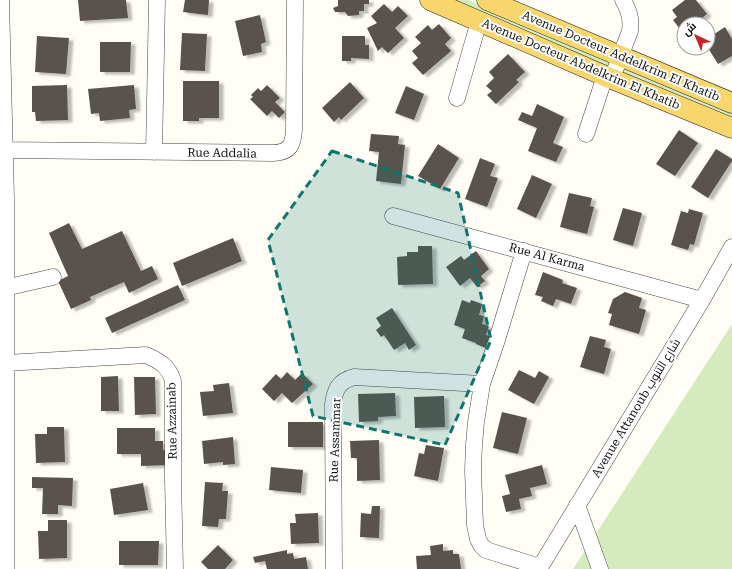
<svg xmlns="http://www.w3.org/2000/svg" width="732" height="569" viewBox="0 0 732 569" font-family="'Roboto Serif',Cairo,serif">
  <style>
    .green { fill: #d5ebbd }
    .building { fill: #5a524d; filter: url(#shadow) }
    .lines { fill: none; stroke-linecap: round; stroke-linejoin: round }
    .minor-casing { stroke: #444; stroke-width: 17 }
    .major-casing { stroke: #222; stroke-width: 21 }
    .minor { stroke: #fff; stroke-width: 16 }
    .major { stroke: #f9d66b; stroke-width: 20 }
    .marked { fill: #0f766e; fill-opacity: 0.2; stroke: #0f766e; stroke-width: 3; stroke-dasharray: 8 5; stroke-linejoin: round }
    .labels { text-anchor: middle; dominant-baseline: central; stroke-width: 4; stroke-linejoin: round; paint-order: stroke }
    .street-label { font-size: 12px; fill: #111; stroke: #fff }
  </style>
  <defs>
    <filter id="shadow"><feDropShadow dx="4.5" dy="2.5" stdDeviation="1" flood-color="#0004"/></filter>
  </defs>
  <rect width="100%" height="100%" fill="#fffdf5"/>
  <path class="green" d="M447,0H469L732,111V120Z
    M732,324V569H573Z"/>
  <path class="building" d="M78,0H126L128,18L80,21Z
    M185,0H209L208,15L183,12Z
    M338,0H369V4H364V11H359V15L348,16L345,12H335L333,8L338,6Z
    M685,0H696L707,14L694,24H684L683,33L673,20L677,17L672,10Z
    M384,4L392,12L398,6L408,16L395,28L404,38L388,53L382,47L378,51L367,28L377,23L371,16Z
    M260,15L266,42L261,44L262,52L243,56L235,21Z
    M439,24L451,38L445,44L451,51L423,75L412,63L418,58L412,51L421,43L415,37L428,25L432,30Z
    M725,27L732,39V56L718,64L708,48V38Z
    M182,33L207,34L205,71L180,70Z
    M37,36L69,38L66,74L35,72Z
    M342,36H365V45H369V59L351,58V61H342Z
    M100,42H131L130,72H100Z
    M508,54L525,72L516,80L519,82L496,104L487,95L492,91L486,86L494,78L489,72Z
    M183,81H219V118H199V121H183Z
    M350,82L364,98L341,120L339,117L334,122L322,108Z
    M67,85L68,120L36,121L35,112H32V86Z
    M134,85L136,109L129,110L130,118L100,121L99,113L91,114L88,89Z
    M267,85L280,98L275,102L285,112L279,118L272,111L267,116L250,99L253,97L251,95L258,88L261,91Z
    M406,86L424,94L414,120L395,113Z
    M537,104L564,117L553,143L563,147L556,162L528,151L537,128L518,120L522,112L532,116Z
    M679,130L698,143L675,176L656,164Z
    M371,134L399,136L398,144L405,145L401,184L376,181L379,152L369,151Z
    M438,144L459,158L440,189L418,176Z
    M716,149L732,159V161L708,198L691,187Z
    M480,158L495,164L490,176L498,178L487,207L465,199Z
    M532,175L552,184L536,218L517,209Z
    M569,193L592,198L590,206L594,207L587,234L560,227Z
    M623,208L642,213L633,246L613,240Z
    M689,209L703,213L694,245L690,244L688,250L671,245L681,211L688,213Z
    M69,223L82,249L122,231L141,271L152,266L158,279L129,293L124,282L90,297L91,300L71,309L58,281L68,276L49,233Z
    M233,238L242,261L182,286L173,263Z
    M418,246H432L433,284L398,285L397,257L407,256V252H418Z
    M476,251L489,269L481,276L485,281L477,287L470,278L460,286L446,267L461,256L464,260Z
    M543,272L563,280L562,283L577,288L571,304L556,299L553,306L541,301L543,297L535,295Z
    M178,285L185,300L112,333L105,318Z
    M625,292L642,298L639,308L646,310L639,334L609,325L612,314L608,313L613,299Z
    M462,300L470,303L471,300L482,304L479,315L484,316L482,324L489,326L486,335L490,336L486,348L476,344V343L462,338L465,329L454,325Z
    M392,308L416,345L409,350L405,343L394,350L384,335L381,337L376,330L381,326L376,318Z
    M590,336L606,340L604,347L611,349L604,374L580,367Z
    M519,370L535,378L539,371L549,377L534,404L508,390Z
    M287,372L295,380L302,373L313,384L292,403L282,393L274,401L262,389L276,374L281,379Z
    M118,376L119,411H101V377Z
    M134,377H155L156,414L135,415Z
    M229,383L233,413L203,416L200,392L214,391L213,385Z
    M395,393L396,416L378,417V421L359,422L358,394Z
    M444,396L445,427L415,428L414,397Z
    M502,412L527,418L518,454L493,448Z
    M288,422H323V447H288Z
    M47,427H64L65,462L36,463L35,434H47Z
    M117,428H155V441H163V450H170V465L141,466V454H117Z
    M233,437L235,464L223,465V462L204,464L202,441Z
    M379,440L380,480L357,481V458H351L350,441Z
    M426,445L444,448L438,481L414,476L419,453L424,454Z
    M542,465L547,484L530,488L532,496L519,499L521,509L506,512L502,496L510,494L505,475Z
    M271,467L303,470L301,493L269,490Z
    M32,477L73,478L72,506L58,505V514H42L43,488H32Z
    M205,482L223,483L222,491H228L226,519H219L218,527L202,526Z
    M143,483L148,510L114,515L110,489Z
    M372,506H380L379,538L360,537L361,513L371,514Z
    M318,513L319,543L291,544L290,523H296L295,514Z
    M48,520H67V558L39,559L38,531H48Z
    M119,541H159L158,565H119Z
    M443,544V551L453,550V554H459L461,569H417L416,556L431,555L430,546Z
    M218,545L233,560L225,569H208L201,562Z
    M287,550V554L293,553L294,559L306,557L308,569H267L265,561L255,563L253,557Z"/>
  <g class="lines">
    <defs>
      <path id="minor" d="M1,0L6,199V569
        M612,78L630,31C632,19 629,10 623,0
        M457,98L479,21
        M586,134L605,76
        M5,150L274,153C290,152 293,145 294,130L295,0
        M154,152L157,0
        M393,216L702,300
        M524,251L496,343L482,384L476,422L474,445L473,470L475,525L478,539L481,545L486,550L540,567
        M0,289L53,277
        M6,363L146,355C160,361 169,367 173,381V479L175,569
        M577,505L600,569
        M334,569L333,404C335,389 339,381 354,377L482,384
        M539,569L702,300L732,247"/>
      <path id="major" d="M430,0L605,76L732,128
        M487,0L732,103"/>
    </defs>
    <use href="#minor" class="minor-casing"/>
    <use href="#major" class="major-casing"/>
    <use href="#minor" class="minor"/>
    <use href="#major" class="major"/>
  </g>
  <path class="marked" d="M332,151L458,193L491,340L445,445L313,416L268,240Z"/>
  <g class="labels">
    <g class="street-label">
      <text transform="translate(621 56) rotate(23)">Avenue Docteur Addelkrim El Khatib</text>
      <text transform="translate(581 64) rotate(23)">Avenue Docteur Abdelkrim El Khatib</text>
      <text transform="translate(222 153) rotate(1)">Rue Addalia</text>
      <text transform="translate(547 257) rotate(15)">Rue Al Karma</text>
      <text transform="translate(636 408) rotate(-59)">Avenue Attanoub شارع التنوب</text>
      <text transform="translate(172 421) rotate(-91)">Rue Azzainab</text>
      <text transform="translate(335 440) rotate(-88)">Rue Assammar</text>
    </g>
  </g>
  <g transform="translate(696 36) rotate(316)"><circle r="19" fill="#ffffff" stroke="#a0a0a0"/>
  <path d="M0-3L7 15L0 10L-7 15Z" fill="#c4262e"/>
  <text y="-6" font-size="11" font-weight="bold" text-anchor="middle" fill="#111111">ش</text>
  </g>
</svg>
